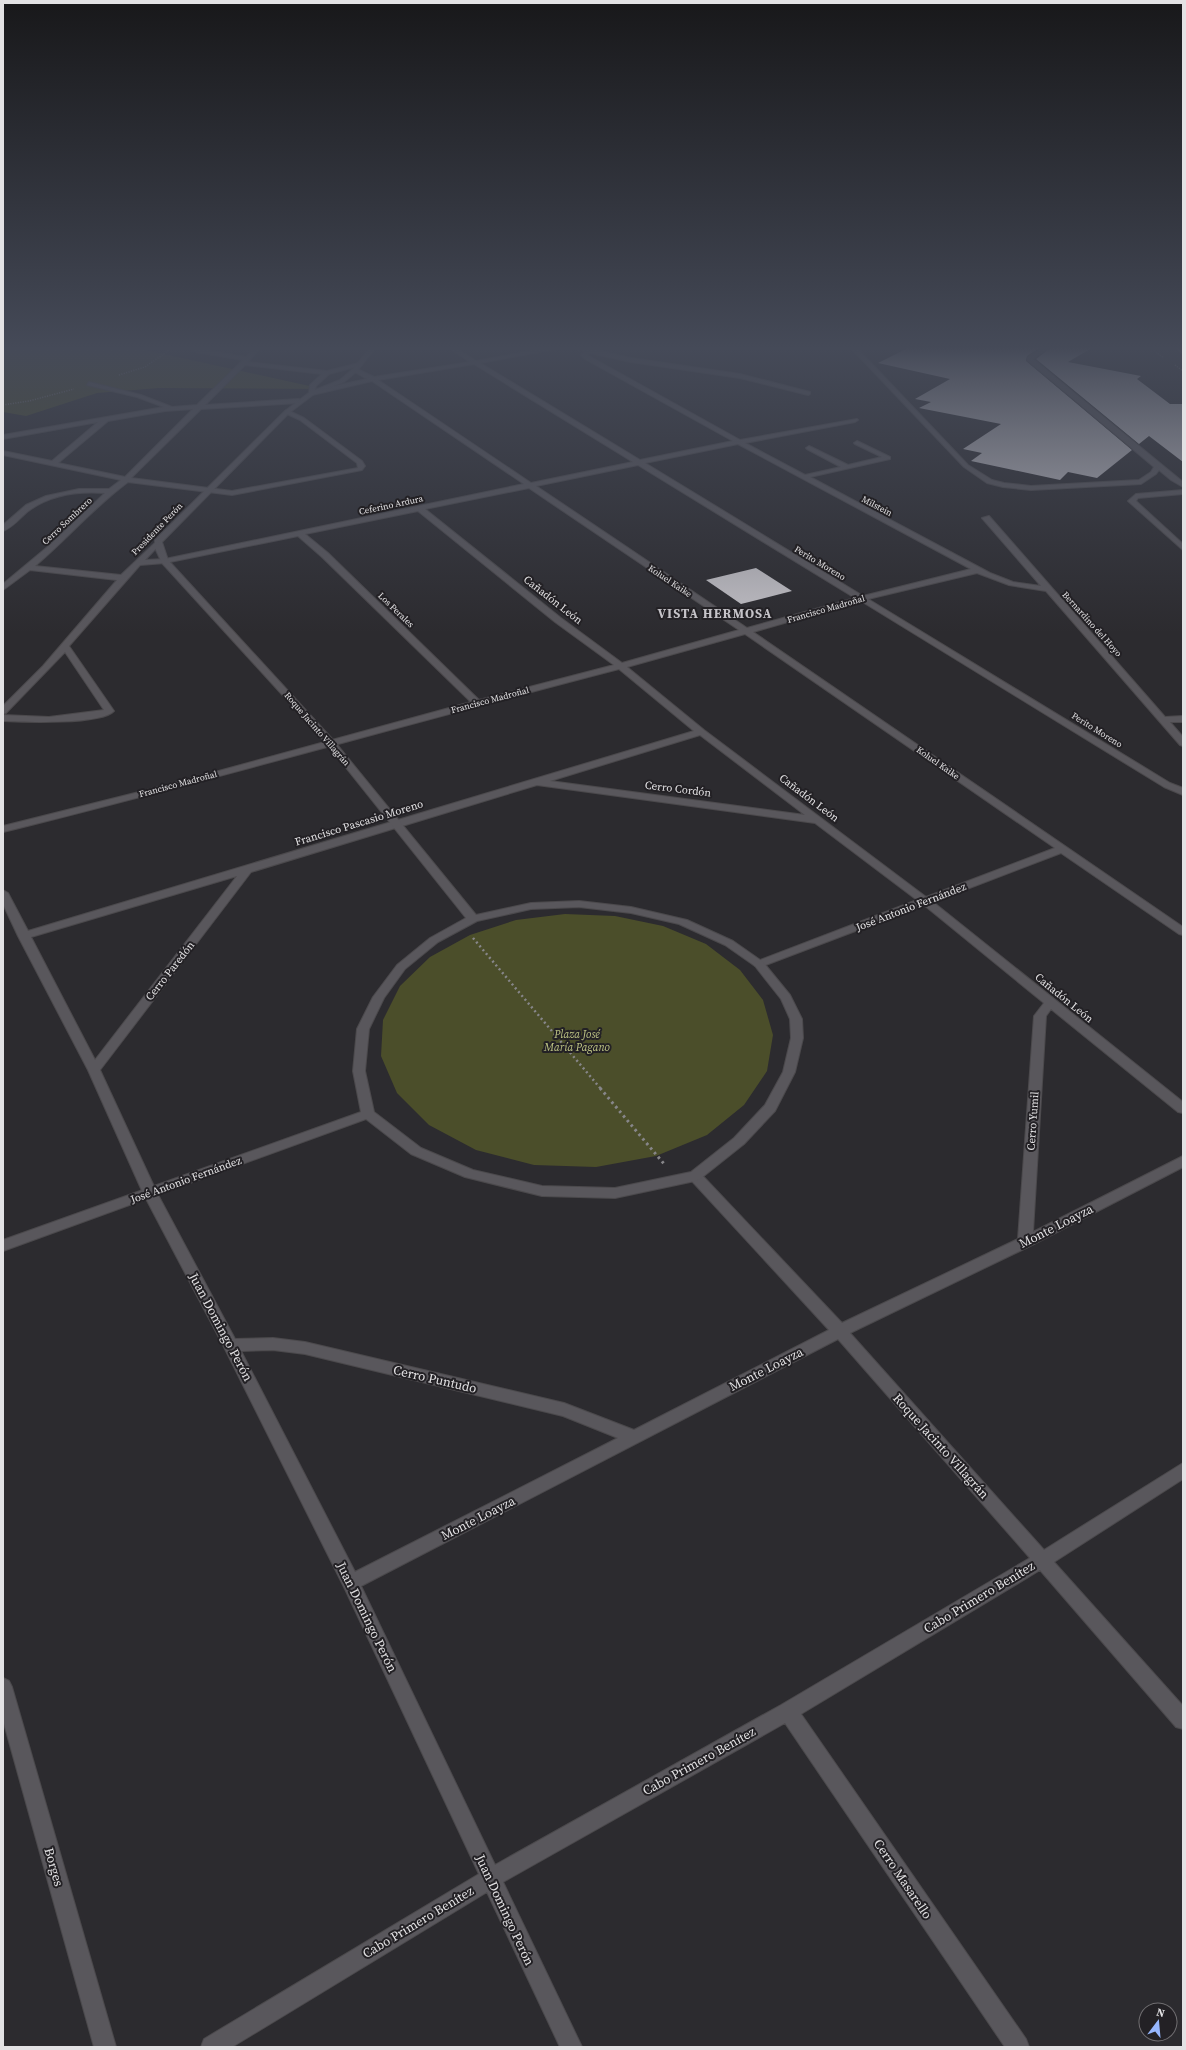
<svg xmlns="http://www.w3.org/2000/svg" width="1186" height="2050" viewBox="0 0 1186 2050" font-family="'Source Serif 4',serif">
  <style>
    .green { fill: #4b4e2a }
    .building { fill: #c2c0c5 }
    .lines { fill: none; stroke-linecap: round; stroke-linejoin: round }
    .minor-casing { stroke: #4b494c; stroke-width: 2 }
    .tertiary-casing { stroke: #4b494c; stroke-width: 2 }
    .trunk-casing { stroke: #4b494c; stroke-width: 2 }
    .path-far2 { stroke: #878689; stroke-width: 1.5; stroke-dasharray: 1 1.5; stroke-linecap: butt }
    .path-far1 { stroke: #878689; stroke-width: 2.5; stroke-dasharray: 2 3; stroke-linecap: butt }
    .path { stroke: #878689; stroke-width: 3; stroke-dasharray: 2.5 3.5; stroke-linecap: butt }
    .minor { fill: #59575c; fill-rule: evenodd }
    .tertiary { fill: #59575c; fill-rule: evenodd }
    .trunk { fill: #ba78b0; fill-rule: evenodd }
    .labels { text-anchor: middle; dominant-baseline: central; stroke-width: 4; stroke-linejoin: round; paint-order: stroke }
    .far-street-label { font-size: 9px; fill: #e3e2e4; stroke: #232125 }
    .street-label { font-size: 11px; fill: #e3e2e4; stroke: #232125 }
    .park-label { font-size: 11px; font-style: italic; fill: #bec484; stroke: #232125 }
    .far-district-label { font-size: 13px; font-weight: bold; letter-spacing: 1px; fill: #c5c3c8; stroke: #232125 }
    .near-street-label { font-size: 13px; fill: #e3e2e4; stroke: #232125 }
  </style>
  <rect width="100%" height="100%" fill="#2c2b2f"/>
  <path class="green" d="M3,346H127L323,389L159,388L97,393L26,416L3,412Z
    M565,914L615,916L663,926L706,944L740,970L763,1000L773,1035L767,1071L744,1105L707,1135L656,1156L596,1167L534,1165L476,1150L429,1125L397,1093L381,1056L383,1020L400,986L430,957L470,935L516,920Z"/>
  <path class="building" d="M912,346H1042L1027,356L1026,361L1132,450L1097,478L1068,472L1060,480L971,461L982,453L963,449L1001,424L919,408L931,402L915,399L950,379L878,363Z
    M1053,346H1095L1068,362L1141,376L1137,379L1170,404H1183V462L1149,436L1139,444L1036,359Z
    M756,568L792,591L741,604L706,580Z"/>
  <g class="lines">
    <defs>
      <path id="minor" d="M195,346H200L199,349L246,357L256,346H262L248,362L327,371L359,363L362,365L329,374L316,386L315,390L367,379L353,371L355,368L374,377L470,362L446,346H453L476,361L557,346H578L631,358L740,374L810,392V394L808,395L740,378L631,362L590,353L587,355L740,440L857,419L858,420L855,422L745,443L805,475L841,467L807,449L806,448L809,446L848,465L882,457L855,444L854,443L857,441L890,457V459L810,477L990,573L1013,582L1041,586L982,518L989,516L1165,717L1183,716V722H1170L1183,737V746L1180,745L1046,591L1009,585L977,573L868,599L1170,783L1183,788V795L1164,787L861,601L753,632L1183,927V935L1179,934L1061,853L933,902L1183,1102V1113L1178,1112L1051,1009L1046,1016L1033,1232L1183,1156V1167L1030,1246L850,1333L1044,1550L1183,1463V1479L1054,1562L1183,1706V1729L1176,1727L1040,1570L801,1714L1026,2039L1029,2047H1005L785,1723L503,1882L582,2047H560L487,1892L232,2047H201L204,2039L479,1874L345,1589L224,1347L143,1193L88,1070L18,936L3,904V890L8,893L28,931L694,731L619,669C414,722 209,781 3,832V826L171,784L471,702L322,557L298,536L165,563L140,565L69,646L114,711C101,725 23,722 3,721V715L49,717L104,710L65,652L6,713L3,714V706L43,666L117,580L30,570L3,590V584L51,544L105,493C78,491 50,494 27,512C20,518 12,528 3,531V525L26,505L46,496L79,489H109L121,480L3,455V451L52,461L98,422L3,439V435L164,407L137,397L87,385L89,382L141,395L172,407L197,405L243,360L196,352L192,350ZM567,347L585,351L581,355L585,359L733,441L640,460L480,363ZM474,364L633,462L531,483L378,380ZM245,365L322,374L310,385L309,393L312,395L372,381L524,484L165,559L145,560L162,542L158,540L121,575L35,566C67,539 94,507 128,482L232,495L362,470L365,466L362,461L304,418L287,410L285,411V413L300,420L357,463L358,468L232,491L131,478L201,409L299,403L302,401L299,399L205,405ZM193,409L125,477L58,463L108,421L165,411ZM738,444L971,569L863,596L645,463ZM638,465L855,598L747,628L536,486ZM529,488L739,630L622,663L561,618L425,509ZM418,511L555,622L614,665L479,700L328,553L305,534ZM745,634L1055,848L926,897L704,730L627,667ZM700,735L805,815L550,781ZM537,785L815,823L917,900L755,962L753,964L755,966H763L924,905L1044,1003L1034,1016L1018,1239L842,1323L700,1173H690L688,1176L690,1179L829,1330L634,1430L564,1403L305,1342L273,1338L235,1339L157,1193L100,1070L251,872ZM237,876L95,1060L31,937ZM838,1339L1030,1558L781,1705L495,1865L361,1586ZM273,1350L305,1354L563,1416L618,1438L355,1572L241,1351Z
        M849,346H855L968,465L992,480L1004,483L1031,486L1139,480L1151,472L1154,467L1027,360L1028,357L1045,346H1052L1033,359L1183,482V487L1171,480L1159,470L1156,474L1141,484L1031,490L1003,487L987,483L964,467Z
        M1183,490V494L1138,498L1136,501L1183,544V550L1128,501L1136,494Z
        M3,1678L9,1681L12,1687L116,2047H94L3,1720Z"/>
      <path id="tertiary" d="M372,346H377L357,371L344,382L314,394L289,413L162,542L168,560L334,741L476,915L531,903L579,901L631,907L687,920L733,941L763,962L790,995L802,1019L803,1038L795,1072L775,1111L744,1144L700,1179L695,1181L615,1198L542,1196L465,1177L411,1154L366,1119L3,1251V1240L361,1112L353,1071L357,1029L373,997L397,965L430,938L466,918L328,745L162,563L155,548V540L285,411L310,392L340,380L353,369ZM579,907L631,913L679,924L725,945L755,966L781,999L790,1019L791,1038L783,1072L765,1105L734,1138L691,1172L615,1188L542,1186L473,1170L421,1148L374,1112L365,1071L369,1029L384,998L405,969L438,942L477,921L531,909Z"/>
      <path id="trunk" d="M1172,346H1178L1183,349V354Z"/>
    </defs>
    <use href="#minor" class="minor-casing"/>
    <use href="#tertiary" class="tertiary-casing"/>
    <use href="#trunk" class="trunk-casing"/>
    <path class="path-far2" d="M1148,346L1164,358
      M1175,365L1183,371
      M119,375L145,367L175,346
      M3,405L29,401L74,389"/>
    <path class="path-far1" d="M473,938L601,1089"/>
    <path class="path" d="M600,1088L665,1165"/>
    <use href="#minor" class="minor"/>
    <use href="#tertiary" class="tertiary"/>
    <use href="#trunk" class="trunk"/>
  </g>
  <linearGradient id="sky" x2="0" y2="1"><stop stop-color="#18181a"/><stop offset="0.55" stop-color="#454a58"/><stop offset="1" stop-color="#454a58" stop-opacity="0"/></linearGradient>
  <rect width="1186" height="633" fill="url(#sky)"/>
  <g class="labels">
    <g class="far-street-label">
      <text transform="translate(391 505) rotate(-12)">Ceferino Ardura</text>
      <text transform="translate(877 506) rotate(28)">Milstein</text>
      <text transform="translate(67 521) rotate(-43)">Cerro Sombrero</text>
      <text transform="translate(157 529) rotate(-46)">Presidente Perón</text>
      <text transform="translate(820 563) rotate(31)">Perito Moreno</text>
      <text transform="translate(670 581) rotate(34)">Koluel Kaike</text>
      <text transform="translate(826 609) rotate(-16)">Francisco Madroñal</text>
      <text transform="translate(396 610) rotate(44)">Los Perales</text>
      <text transform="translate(1092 624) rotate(48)">Bernardino del Hoyo</text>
      <text transform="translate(490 700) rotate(-15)">Francisco Madroñal</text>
      <text transform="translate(317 729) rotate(49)">Roque Jacinto Villagrán</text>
      <text transform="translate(1097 730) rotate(32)">Perito Moreno</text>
      <text transform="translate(938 763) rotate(35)">Koluel Kaike</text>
      <text transform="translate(178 784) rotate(-15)">Francisco Madroñal</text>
    </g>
    <g class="street-label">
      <text transform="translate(553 600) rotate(38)">Cañadón León</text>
      <text transform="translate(678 789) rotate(7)">Cerro Cordón</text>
      <text transform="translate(809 798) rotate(37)">Cañadón León</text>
      <text transform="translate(359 823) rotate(-17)">Francisco Pascasio Moreno</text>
      <text transform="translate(911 907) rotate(-21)">José Antonio Fernández</text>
      <text transform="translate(170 971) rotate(-52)">Cerro Paredón</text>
      <text transform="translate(1064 998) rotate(39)">Cañadón León</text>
      <text transform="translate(1033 1121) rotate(-86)">Cerro Yumil</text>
      <text transform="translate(186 1180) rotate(-20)">José Antonio Fernández</text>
    </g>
    <g class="park-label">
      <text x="577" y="1034">Plaza José<tspan x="577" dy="13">María Pagano</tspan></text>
    </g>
    <g class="far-district-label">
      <text x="715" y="613">VISTA HERMOSA</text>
    </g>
    <g class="near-street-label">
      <text transform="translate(1056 1226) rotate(-27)">Monte Loayza</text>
      <text transform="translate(221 1327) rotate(62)">Juan Domingo Perón</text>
      <text transform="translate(766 1369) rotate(-27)">Monte Loayza</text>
      <text transform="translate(435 1379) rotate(13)">Cerro Puntudo</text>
      <text transform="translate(941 1446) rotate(48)">Roque Jacinto Villagrán</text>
      <text transform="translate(478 1518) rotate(-27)">Monte Loayza</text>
      <text transform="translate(979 1597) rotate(-31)">Cabo Primero Benítez</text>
      <text transform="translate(367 1617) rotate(64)">Juan Domingo Perón</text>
      <text transform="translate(699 1761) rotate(-29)">Cabo Primero Benítez</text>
      <text transform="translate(54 1867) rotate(74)">Borges</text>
      <text transform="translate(903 1879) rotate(56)">Cerro Masarello</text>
      <text transform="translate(505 1910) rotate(65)">Juan Domingo Perón</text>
      <text transform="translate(418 1922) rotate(-31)">Cabo Primero Benítez</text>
    </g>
  </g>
  <rect width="1186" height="2050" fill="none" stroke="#e3e2e4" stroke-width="8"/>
  <g transform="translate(1158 2022) rotate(16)"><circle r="19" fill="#232125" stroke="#706e71"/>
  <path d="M0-3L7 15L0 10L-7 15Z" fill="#96b6fd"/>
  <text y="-6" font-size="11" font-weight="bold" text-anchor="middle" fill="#e3e2e4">N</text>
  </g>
</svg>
